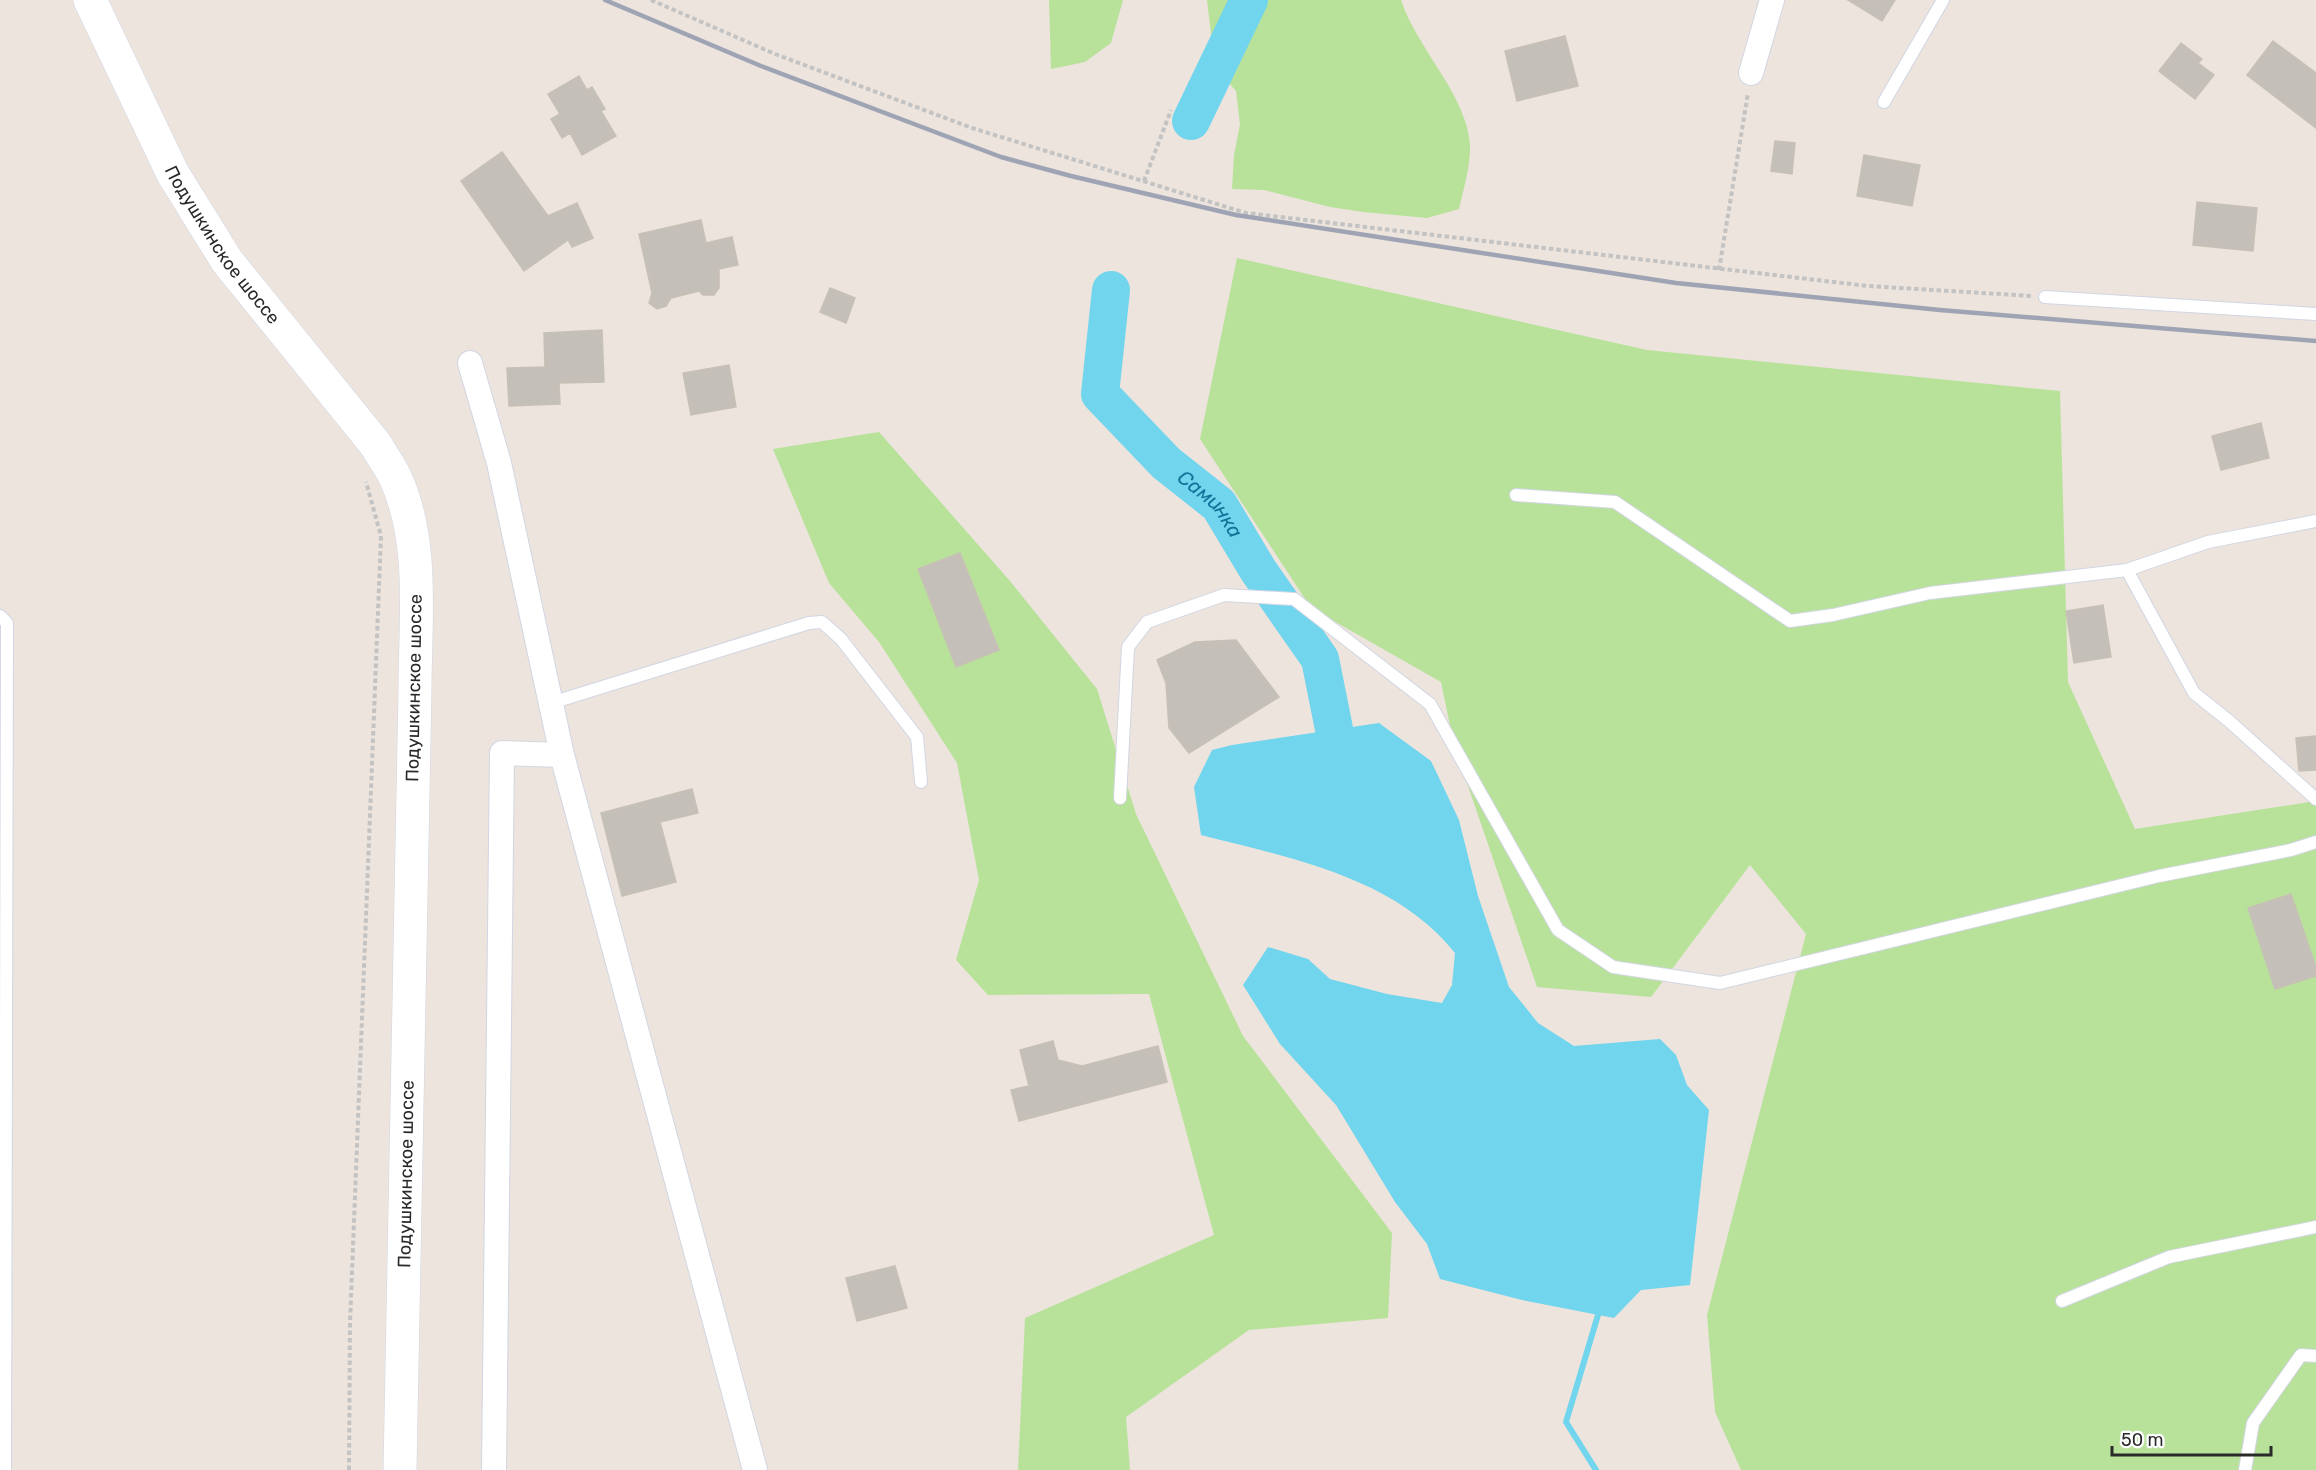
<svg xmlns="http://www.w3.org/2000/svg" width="2316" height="1470" viewBox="0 0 2316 1470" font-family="Rubik,sans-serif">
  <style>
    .green { fill: #b8e29a }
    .water { fill: #71d5ed }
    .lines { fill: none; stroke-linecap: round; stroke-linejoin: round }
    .stream { stroke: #71d5ed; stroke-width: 6 }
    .river { stroke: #71d5ed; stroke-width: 38 }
    .building { fill: #c4bfb8; stroke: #c7c0b6; stroke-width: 1.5 }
    .service-casing { stroke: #d2d6e3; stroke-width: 14 }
    .minor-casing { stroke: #d2d6e3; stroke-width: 26 }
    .secondary-casing { stroke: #d2d6e3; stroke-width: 34 }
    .path { stroke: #c3c3c3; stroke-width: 4; stroke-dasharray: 4.5 3; stroke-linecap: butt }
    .service { stroke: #fff; stroke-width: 12 }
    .minor { stroke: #fff; stroke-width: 24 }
    .secondary { stroke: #fff; stroke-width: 33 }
    .rail { stroke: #9fa4b4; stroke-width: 4.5 }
    .labels { text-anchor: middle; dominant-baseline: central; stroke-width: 5; stroke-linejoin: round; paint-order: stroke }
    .street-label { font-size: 18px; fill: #2a2a2a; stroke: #fff }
    .water-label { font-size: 20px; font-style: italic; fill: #0f7599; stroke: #fff }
  </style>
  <rect width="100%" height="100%" fill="#ece4dd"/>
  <path class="green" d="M1049,0H1123L1111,43L1085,62L1051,69Z
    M1207,0H1401C1417,49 1467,95 1470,145C1471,164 1463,191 1459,209L1427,218L1363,212L1330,207L1264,190L1232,189L1234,155L1240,124L1236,91L1215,67Z
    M1237,258L1647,350L2060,391L2068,682L2135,829L2316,801V1470H1741L1715,1412L1707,1315L1806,934L1750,865L1651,997L1537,987L1454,745L1441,682L1311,608L1200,439Z
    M879,432L1010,581L1097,689L1136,814L1243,1036L1392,1233L1388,1318L1249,1330L1126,1417L1130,1470H1018L1025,1318L1214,1235L1149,994L988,995L956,960L979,880L957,763L879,642L829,583L773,449Z"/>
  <path class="water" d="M1379,723L1431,761L1459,820L1478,896L1509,987L1538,1023L1574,1046L1660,1039L1676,1055L1687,1085L1709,1110L1690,1285L1641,1290L1614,1318L1522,1300L1440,1279L1427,1244L1395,1202L1336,1105L1280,1044L1243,985L1268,947L1308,959L1330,979L1387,994L1442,1003L1452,985L1455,953C1395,877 1290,858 1201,835L1194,787L1212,750L1232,745Z"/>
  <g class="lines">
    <path class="stream" d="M1596,1470L1566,1422L1598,1315"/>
    <g class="river">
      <path d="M1191,121L1249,0"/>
      <path id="s1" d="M1111,290L1100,394L1166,463L1219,505L1258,570L1320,659L1334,729"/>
    </g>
  </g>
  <path class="building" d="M1848,0H1895L1882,21Z
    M1565,36L1578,86L1517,101L1505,51Z
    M2273,41L2316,73V128L2247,75Z
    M2181,43L2202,59L2198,63L2214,75L2195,99L2159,71Z
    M579,76L587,90L592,87L605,109L601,111L616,136L582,155L570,133L562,138L551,119L560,114L548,94Z
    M1775,141L1795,143L1792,174L1771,171Z
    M502,152L548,216L577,203L593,238L572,247L568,240L524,271L461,181Z
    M1864,155L1920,165L1912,206L1857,196Z
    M2197,202L2257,208L2253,251L2193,245Z
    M701,220L706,243L732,237L738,265L719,269V288L714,295H703L699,291L671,298L666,306L657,309L649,303L652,293L639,234Z
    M830,288L855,298L846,323L820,312Z
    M602,330L604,382L559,383L560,404L509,406L507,368L545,367L544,333Z
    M729,365L736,407L691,415L683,373Z
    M2261,423L2269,458L2221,470L2212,436Z
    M960,553L999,650L956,667L918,569Z
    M2103,605L2111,657L2074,663L2066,611Z
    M1236,640L1279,697L1189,753L1169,728L1166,683L1157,660L1195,642Z
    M2316,736V770L2299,771L2296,738Z
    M692,789L698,813L660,822L676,882L622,896L601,813Z
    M2291,894L2316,967V976L2275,989L2248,908Z
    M1053,1041L1058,1060L1082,1066L1158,1046L1167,1082L1019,1121L1011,1090L1029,1086L1020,1050Z
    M895,1266L907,1308L857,1321L846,1278Z"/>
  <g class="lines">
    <defs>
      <path id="service" d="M1884,102L1943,0
        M2045,297L2316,314
        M1516,495L1615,502L1790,621L1833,615L1930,593L2127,570L2208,542L2316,521
        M2127,570L2194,693L2229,721L2316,799
        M0,616L7,623L5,1470
        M551,703L809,623L822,622L841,639L917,737L921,782
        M1120,798L1128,647L1147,622L1224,595L1294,599L1430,704L1558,930L1613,967L1720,983L2159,876L2291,850L2316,842
        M2062,1301L2169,1257L2316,1227
        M2245,1470L2253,1423L2301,1355L2316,1356"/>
      <path id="minor" d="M1751,73L1772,0
        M470,363L499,463L562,755
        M494,1470L502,753L562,755L755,1470"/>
      <g id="secondary">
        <path id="s2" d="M90,0L173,174L227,261L376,445C382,456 390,466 395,477C425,541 415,621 415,689L400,1470"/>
      </g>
    </defs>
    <use href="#service" class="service-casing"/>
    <use href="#minor" class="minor-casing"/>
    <use href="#secondary" class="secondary-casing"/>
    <path class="path" d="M651,0L775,54L972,128L1246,213L1868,286L2032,296
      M1144,181L1171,110
      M1719,270L1748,93
      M349,1470L350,1323L381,536L366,482"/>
    <use href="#service" class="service"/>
    <use href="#minor" class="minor"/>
    <use href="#secondary" class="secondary"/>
    <path class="rail" d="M605,0L761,66L1001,157L1071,176L1236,215L1676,283L1940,310L2316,341"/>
  </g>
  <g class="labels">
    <g class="street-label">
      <text stroke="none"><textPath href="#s2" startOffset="279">Подушкинское шоссе</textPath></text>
      <text transform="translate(414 688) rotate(-89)">Подушкинское шоссе</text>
      <text transform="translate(406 1174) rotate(-89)">Подушкинское шоссе</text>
    </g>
    <g class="water-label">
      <text stroke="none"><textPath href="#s1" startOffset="261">Саминка</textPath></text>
    </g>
  </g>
  <path d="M2112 1446v9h159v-9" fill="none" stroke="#2a2a2a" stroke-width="3"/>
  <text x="2121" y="1446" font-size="18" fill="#2a2a2a" stroke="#ffffff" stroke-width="4.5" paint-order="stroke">50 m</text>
</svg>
